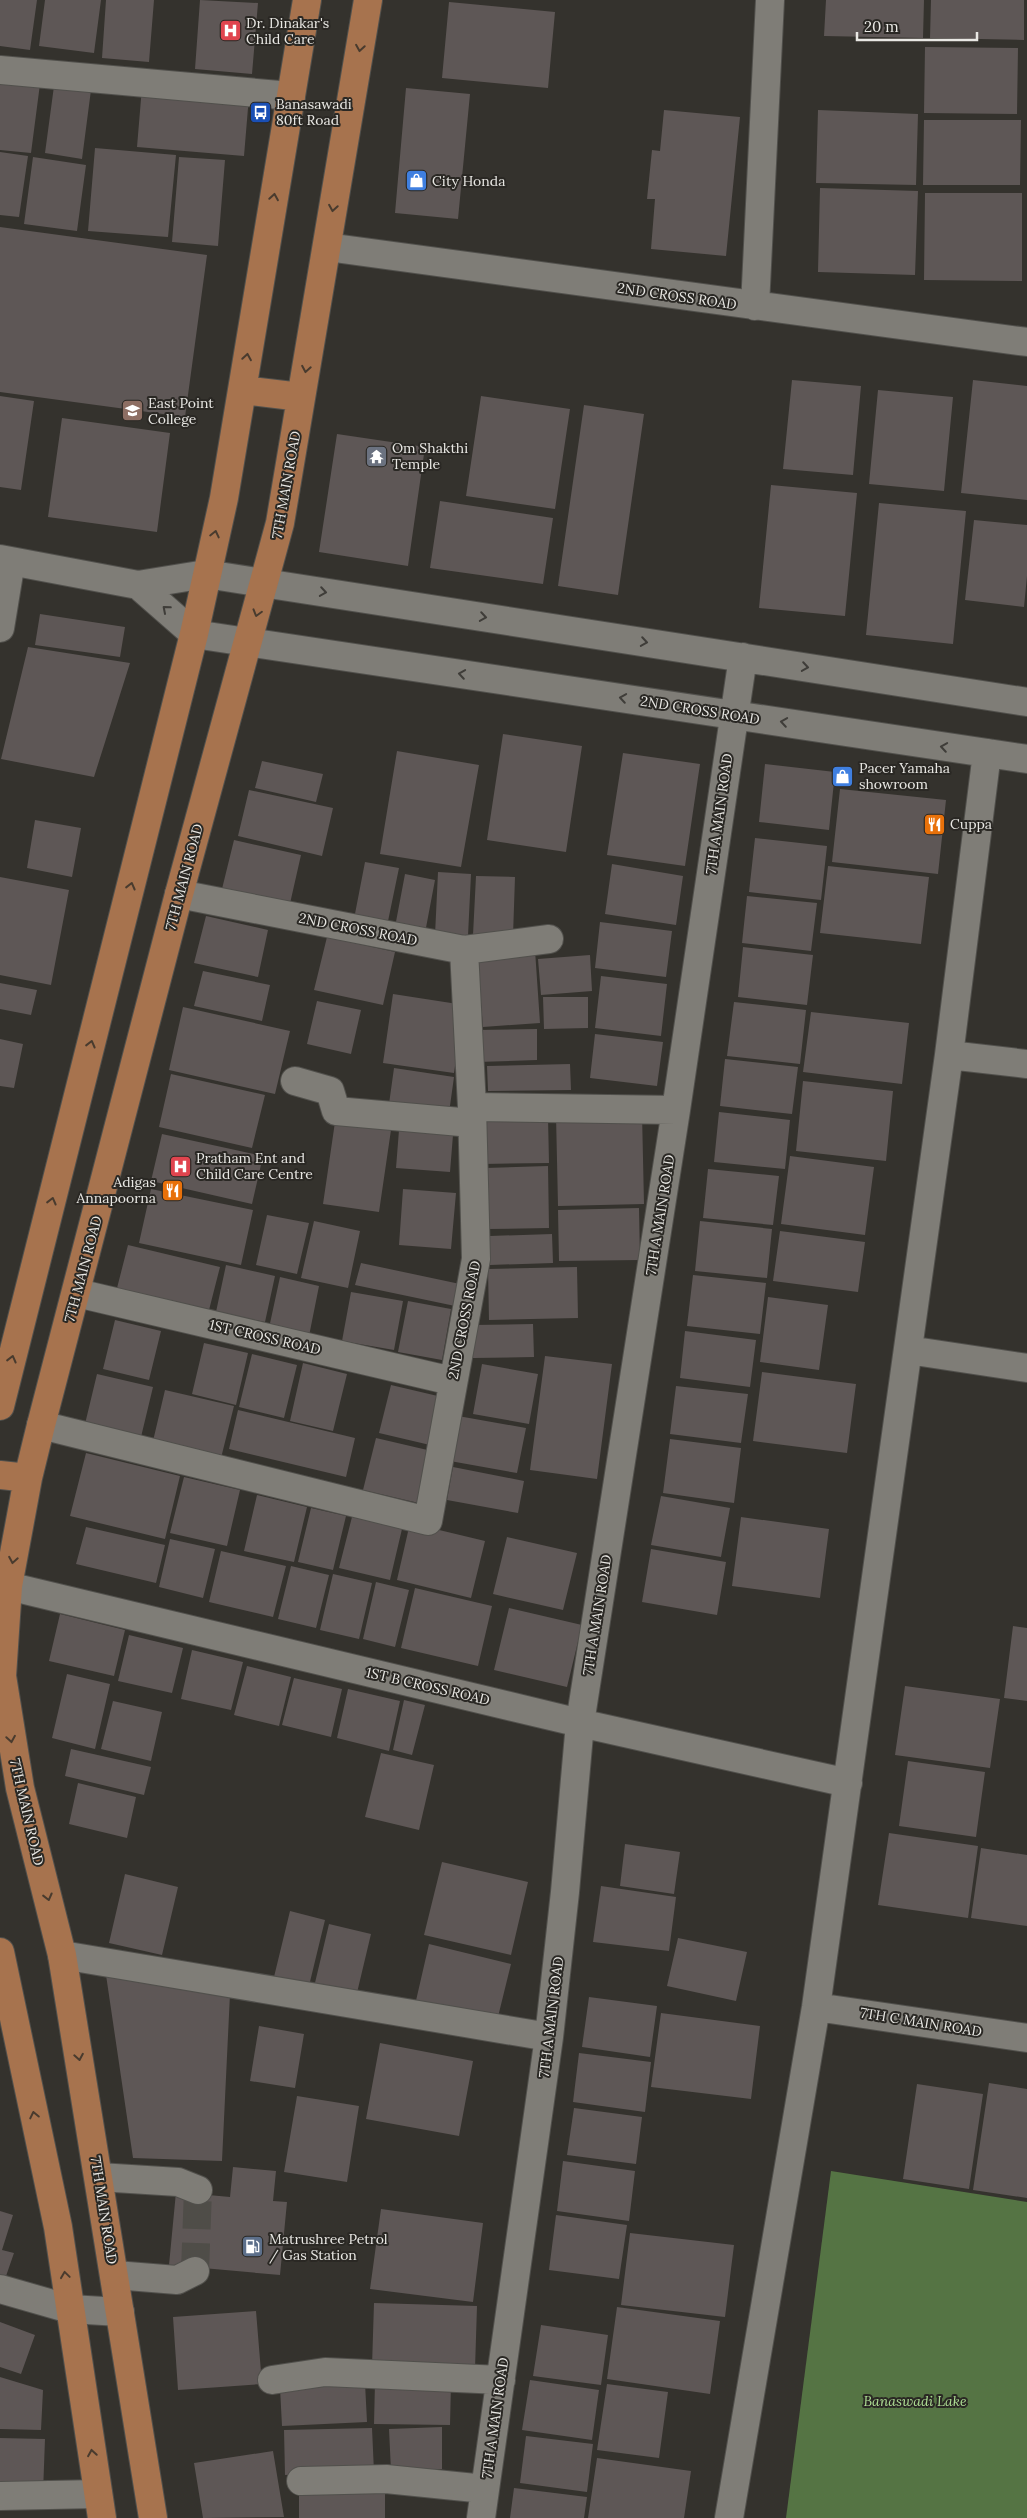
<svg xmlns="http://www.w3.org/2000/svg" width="1027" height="2518" viewBox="0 0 1027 2518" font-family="Lora,serif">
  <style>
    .forest { fill: #557444 }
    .building { fill: #5e5756 }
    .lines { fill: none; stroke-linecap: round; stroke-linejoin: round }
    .minor-tunnel { stroke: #4f4d48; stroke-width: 28; stroke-dasharray: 28 14; stroke-linecap: butt }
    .minor-casing { stroke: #51504c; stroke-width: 30 }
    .major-casing { stroke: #51504c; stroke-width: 30 }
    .minor { stroke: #7f7d77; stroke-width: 28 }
    .major { stroke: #a7734e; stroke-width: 28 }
    .oneway { stroke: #493b2e }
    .oneway2 { stroke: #3f3d39 }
    .labels { text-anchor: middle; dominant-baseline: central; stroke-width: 4; stroke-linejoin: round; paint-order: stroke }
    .poi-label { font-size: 14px; fill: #e9e8e4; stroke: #2a2824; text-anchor: start }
    .street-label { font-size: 14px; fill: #e9e8e4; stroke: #2a2824 }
    .park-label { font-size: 14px; font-style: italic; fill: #aede94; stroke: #2a2824 }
  </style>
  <rect width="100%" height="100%" fill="#34322d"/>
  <path class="forest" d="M831,2171L1027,2202V2518H786Z"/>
  <path class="building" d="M0,0H37L30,50L0,46Z
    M45,0H101L94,53L39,46Z
    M106,0H154L149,62L102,58Z
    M200,0L258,3L252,74L195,69Z
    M826,0H924L923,38L824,36Z
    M931,0H1024V40L930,38Z
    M449,2L555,12L548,88L442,78Z
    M925,47L1018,48L1017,114L924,113Z
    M0,79L40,84L31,153L0,150Z
    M54,86L91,90L82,159L45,153Z
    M142,87L249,96L244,156L137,147Z
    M406,88L470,94L458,219L395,213Z
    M664,110L740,117L726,256L651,249L655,199H647L652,150L660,151Z
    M818,110L918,114L916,185L816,183Z
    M924,120H1021L1020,185H923Z
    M95,148L176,155L168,237L88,231Z
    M0,152L28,156L19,217L0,215Z
    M33,157L86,165L77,231L24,224Z
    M179,157L225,160L218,246L172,242Z
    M820,188L918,191L915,275L818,272Z
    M925,193H1022V281L924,280Z
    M0,227L207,255L185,417L0,392Z
    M792,380L861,386L853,475L783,469Z
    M973,380L1027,386V500L961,493Z
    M878,390L953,397L944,491L869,484Z
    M0,396L34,401L21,490L0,487Z
    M481,396L570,409L555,509L466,496Z
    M584,405L644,414L618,595L558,586Z
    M62,418L170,433L157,532L48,517Z
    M337,434L425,447L408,566L319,552Z
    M771,485L857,493L845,616L759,608Z
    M440,501L553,518L543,584L430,568Z
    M879,503L966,511L953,644L866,635Z
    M974,520L1027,525V576L1024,607L965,600Z
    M40,614L125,627L120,657L35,645Z
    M28,647L130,663L94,777L1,759Z
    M503,734L582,746L566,852L487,840Z
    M397,751L479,765L461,867L380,854Z
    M623,753L700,764L685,866L607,855Z
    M262,761L323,774L316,802L255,788Z
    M765,764L835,772L829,830L759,822Z
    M840,789L946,800L938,874L832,862Z
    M249,790L333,808L322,856L238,836Z
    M35,820L81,828L72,877L27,868Z
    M755,838L827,846L821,900L749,892Z
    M234,840L301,855L289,908L221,893Z
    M365,862L399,868L387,926L354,919Z
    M612,864L683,876L676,925L605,914Z
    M828,866L929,877L921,944L820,933Z
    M438,872L471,874L468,936L435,935Z
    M405,874L435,880L425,933L395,927Z
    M476,876L515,877L513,936L473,935Z
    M0,877L69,890L51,985L0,975Z
    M747,896L817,903L811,951L742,943Z
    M206,916L268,930L258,977L194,963Z
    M600,922L672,931L666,977L595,968Z
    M327,937L395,952L383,1005L314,990Z
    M743,947L813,955L807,1005L738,997Z
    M535,950L540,1023L483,1027L477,954Z
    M590,955L592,991L541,995L538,959Z
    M203,971L270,985L262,1021L194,1006Z
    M601,976L667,984L661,1036L595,1028Z
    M0,983L37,990L31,1015L0,1009Z
    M393,994L464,1005L454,1073L383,1063Z
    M543,997H588V1028L544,1029Z
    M317,1001L361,1010L351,1054L307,1044Z
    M734,1002L806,1010L800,1064L727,1056Z
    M183,1007L290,1031L275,1094L169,1070Z
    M811,1012L909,1023L902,1084L803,1072Z
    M537,1029V1060L477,1062L476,1030Z
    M595,1034L663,1042L657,1086L590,1078Z
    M0,1039L23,1044L14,1088L0,1086Z
    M725,1059L798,1067L792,1114L720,1106Z
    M570,1064L571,1090L488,1091L487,1066Z
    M394,1068L454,1077L449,1113L389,1104Z
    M171,1074L265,1095L252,1148L159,1127Z
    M803,1081L893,1091L886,1161L796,1151Z
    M719,1112L790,1120L785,1169L714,1162Z
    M642,1113L644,1204L558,1206L556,1115Z
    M548,1117L549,1163L482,1164L481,1118Z
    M335,1122L391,1130L379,1212L323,1204Z
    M399,1130L453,1135L450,1172L396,1168Z
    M162,1134L263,1156L252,1204L151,1181Z
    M790,1156L874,1167L865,1235L781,1224Z
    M548,1166L549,1228L487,1229L485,1168Z
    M708,1169L779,1176L773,1225L703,1218Z
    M151,1189L253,1210L241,1265L139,1243Z
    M403,1189L456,1193L451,1249L399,1245Z
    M639,1208L640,1260L559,1261L558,1210Z
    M267,1215L309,1223L297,1274L256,1265Z
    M314,1221L360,1231L348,1288L301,1278Z
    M700,1221L772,1229L767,1278L695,1271Z
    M780,1231L865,1242L858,1292L773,1281Z
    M552,1234L553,1263L490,1265V1236Z
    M128,1245L220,1267L208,1314L116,1292Z
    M361,1263L460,1284L455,1306L355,1285Z
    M226,1265L275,1276L265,1322L216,1312Z
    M577,1267L578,1318L489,1320L488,1269Z
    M693,1275L766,1283L760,1334L687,1326Z
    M280,1277L319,1286L309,1336L269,1328Z
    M351,1292L403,1301L394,1350L342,1341Z
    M768,1297L828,1305L819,1370L760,1362Z
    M408,1301L451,1309L442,1360L398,1352Z
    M115,1320L161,1331L149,1380L103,1369Z
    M533,1324L534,1357L473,1358L472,1325Z
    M685,1331L756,1340L750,1387L680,1378Z
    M204,1343L248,1353L236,1405L192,1394Z
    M252,1354L297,1365L284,1418L239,1407Z
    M545,1356L612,1364L597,1479L530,1470Z
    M303,1363L347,1374L333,1431L290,1421Z
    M482,1364L538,1374L529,1424L473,1414Z
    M762,1372L856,1384L847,1453L753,1441Z
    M97,1374L153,1387L141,1437L85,1424Z
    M391,1385L442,1397L430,1445L379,1433Z
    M676,1386L748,1394L741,1443L670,1434Z
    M165,1390L234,1406L221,1458L153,1441Z
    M238,1410L355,1438L346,1477L229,1449Z
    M458,1416L526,1428L517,1473L450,1461Z
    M376,1438L436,1452L423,1504L363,1490Z
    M670,1439L741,1448L734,1503L663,1493Z
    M86,1453L180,1476L165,1539L70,1516Z
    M453,1467L524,1481L518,1513L447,1500Z
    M184,1477L240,1490L227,1546L170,1533Z
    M257,1495L307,1507L294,1562L244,1551Z
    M661,1496L730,1508L721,1557L651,1545Z
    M311,1508L346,1516L333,1570L298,1562Z
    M352,1517L402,1529L390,1580L339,1568Z
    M741,1517L829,1529L820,1598L732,1586Z
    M410,1523L485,1541L471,1598L397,1580Z
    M86,1527L165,1545L156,1583L76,1564Z
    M507,1537L577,1553L563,1610L493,1594Z
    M170,1539L215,1549L203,1598L159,1587Z
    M651,1549L726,1562L717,1615L642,1602Z
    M221,1551L286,1566L273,1617L209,1602Z
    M291,1566L329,1575L316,1628L278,1619Z
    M333,1574L372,1583L359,1639L320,1630Z
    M376,1582L409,1590L395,1647L363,1639Z
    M415,1588L492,1606L478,1666L401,1648Z
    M509,1608L582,1625L567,1687L494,1670Z
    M60,1614L125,1630L114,1676L49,1661Z
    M1013,1626L1027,1628V1701L1004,1698Z
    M129,1635L183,1648L172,1693L118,1681Z
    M192,1650L243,1662L231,1710L181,1699Z
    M247,1666L291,1677L279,1726L234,1715Z
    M67,1674L110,1684L95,1749L52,1738Z
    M294,1678L342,1689L331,1737L282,1725Z
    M905,1686L1000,1699L990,1768L895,1755Z
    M348,1689L400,1701L389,1751L337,1738Z
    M404,1700L425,1705L412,1755L393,1750Z
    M113,1701L162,1712L151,1761L101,1749Z
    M71,1749L151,1767L144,1795L65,1776Z
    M381,1753L434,1765L419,1830L365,1817Z
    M908,1761L985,1772L976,1837L899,1826Z
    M78,1783L136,1797L127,1838L69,1824Z
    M889,1833L978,1846L968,1918L878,1905Z
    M625,1844L680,1852L674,1894L620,1886Z
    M981,1848L1027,1855V1926L971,1918Z
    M442,1862L528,1882L511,1955L424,1935Z
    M125,1874L178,1887L162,1955L109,1943Z
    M601,1886L676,1897L669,1951L593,1942Z
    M290,1911L325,1920L308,1990L273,1981Z
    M329,1924L371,1934L356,1997L314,1987Z
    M678,1938L747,1952L736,2001L667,1986Z
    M429,1944L511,1964L496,2025L415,2005Z
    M106,1975L230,1994L222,2161L133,2158Z
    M589,1997L657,2006L650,2057L582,2047Z
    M661,2013L760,2026L751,2099L651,2087Z
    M259,2026L304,2034L295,2088L250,2081Z
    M380,2043L473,2061L459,2136L366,2119Z
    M579,2053L651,2062L645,2112L573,2102Z
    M989,2083L1027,2089V2198L973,2190Z
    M917,2084L983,2094L969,2189L903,2179Z
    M297,2096L359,2106L347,2182L284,2172Z
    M574,2108L642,2117L636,2164L567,2155Z
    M563,2161L635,2171L629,2221L557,2211Z
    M233,2167L276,2171L273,2201L287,2202L280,2275L169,2265L176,2192L230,2197Z
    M381,2209L483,2223L473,2302L370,2289Z
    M0,2211L13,2215L2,2250L14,2253L5,2279L0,2277Z
    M556,2215L627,2225L619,2279L549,2270Z
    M630,2233L734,2245L725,2317L621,2305Z
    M374,2303L477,2306L475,2369L372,2366Z
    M617,2307L720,2321L710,2394L607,2379Z
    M256,2311L262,2384L178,2390L173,2317Z
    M0,2322L35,2335L21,2374L0,2367Z
    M541,2325L608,2335L601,2385L533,2376Z
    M0,2377L43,2390L41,2430L0,2429Z
    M530,2380L599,2390L592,2440L522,2430Z
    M375,2382L451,2384L450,2425L374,2424Z
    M365,2383L367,2422L282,2426L280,2388Z
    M607,2384L668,2392L659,2458L597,2450Z
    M442,2427V2469L391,2471L389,2429Z
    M372,2428L374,2472L285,2475L284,2430Z
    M526,2436L593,2444L587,2492L520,2483Z
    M0,2438L45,2439L43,2493L0,2492Z
    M273,2451L284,2517L203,2518L194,2463Z
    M597,2458L691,2471L684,2518H588Z
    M514,2488L587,2497L584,2518H510Z
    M299,2491L385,2492V2518H299Z"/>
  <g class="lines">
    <path class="minor-tunnel" d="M195,2271L198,2190"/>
    <defs>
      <path id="minor" d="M0,70L291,96
        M327,247L1027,342
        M755,306L770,0
        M0,559L138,585L206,574L1027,702
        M138,585L194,634L1027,759
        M0,628L11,561
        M179,894L464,950L549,939
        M949,1055L1027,1064
        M295,1081L330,1091L336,1111L472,1123
        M472,1107L676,1110
        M77,1293L452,1381
        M908,1350L1027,1368
        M41,1425L428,1521L476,1259L472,1107L464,950
        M8,1586L580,1723L848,1783
        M62,1955L549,2037
        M816,2007L1027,2038
        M99,2177L178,2182L198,2190
        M115,2275L177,2280L195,2271
        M0,2289L70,2309L120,2312
        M272,2380L325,2372L501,2380
        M301,2481L386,2479L485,2489
        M0,2496L98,2494
        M481,2518L549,2037L565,1892L580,1723L676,1110L743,657
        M729,2518L816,2007L949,1055L987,753"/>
      <path id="major" d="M242,390L301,397
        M0,1406L194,634L224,498L307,0
        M0,1475L28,1478
        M0,1952L58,2227L102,2518
        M153,2518L62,1955L20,1788L2,1676L8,1586L28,1478L41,1425L179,894L280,523L368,0"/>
    </defs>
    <use href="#minor" class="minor-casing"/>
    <use href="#major" class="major-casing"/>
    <use href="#minor" class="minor"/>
    <use href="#major" class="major"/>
  </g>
  <defs><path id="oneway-chevron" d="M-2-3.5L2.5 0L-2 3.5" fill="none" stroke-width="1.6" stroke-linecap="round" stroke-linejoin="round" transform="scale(1.25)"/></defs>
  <g class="oneway">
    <use href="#oneway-chevron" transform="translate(360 48) rotate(99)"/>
    <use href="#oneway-chevron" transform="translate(274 197) rotate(-81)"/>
    <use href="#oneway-chevron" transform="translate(333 208) rotate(99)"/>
    <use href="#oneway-chevron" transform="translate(247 357) rotate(-81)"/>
    <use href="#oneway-chevron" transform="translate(306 369) rotate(100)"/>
    <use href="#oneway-chevron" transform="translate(215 534) rotate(-77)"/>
    <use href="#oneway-chevron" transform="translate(257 613) rotate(106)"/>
    <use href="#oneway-chevron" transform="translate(131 886) rotate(-76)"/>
    <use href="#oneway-chevron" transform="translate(91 1044) rotate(-76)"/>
    <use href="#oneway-chevron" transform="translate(52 1201) rotate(-76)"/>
    <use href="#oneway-chevron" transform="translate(12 1359) rotate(-76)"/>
    <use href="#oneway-chevron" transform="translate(13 1560) rotate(100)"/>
    <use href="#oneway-chevron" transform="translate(11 1739) rotate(81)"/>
    <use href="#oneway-chevron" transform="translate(48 1897) rotate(76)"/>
    <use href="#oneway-chevron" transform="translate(79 2057) rotate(80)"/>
    <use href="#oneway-chevron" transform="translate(34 2115) rotate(-102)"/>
    <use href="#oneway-chevron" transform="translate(65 2275) rotate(-98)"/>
    <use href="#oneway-chevron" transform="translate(92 2453) rotate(-99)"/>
  </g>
  <g class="oneway2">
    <use href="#oneway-chevron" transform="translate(323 592) rotate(9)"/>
    <use href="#oneway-chevron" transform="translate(166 609) rotate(-139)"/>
    <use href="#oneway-chevron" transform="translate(483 617) rotate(9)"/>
    <use href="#oneway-chevron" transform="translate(644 642) rotate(9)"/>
    <use href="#oneway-chevron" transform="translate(805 667) rotate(9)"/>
    <use href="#oneway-chevron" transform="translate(462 674) rotate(-171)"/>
    <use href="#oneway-chevron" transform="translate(623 698) rotate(-171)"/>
    <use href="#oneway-chevron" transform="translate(784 722) rotate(-171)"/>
    <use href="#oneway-chevron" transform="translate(944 747) rotate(-171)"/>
  </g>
  <defs>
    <symbol id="hospital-square" viewBox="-11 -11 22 22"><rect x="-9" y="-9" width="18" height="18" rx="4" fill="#e0444e" stroke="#2a2824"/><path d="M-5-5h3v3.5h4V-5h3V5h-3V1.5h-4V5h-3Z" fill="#fff"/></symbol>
    <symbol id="bus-square" viewBox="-11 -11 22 22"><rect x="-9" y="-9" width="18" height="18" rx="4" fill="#1a4fb4" stroke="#2a2824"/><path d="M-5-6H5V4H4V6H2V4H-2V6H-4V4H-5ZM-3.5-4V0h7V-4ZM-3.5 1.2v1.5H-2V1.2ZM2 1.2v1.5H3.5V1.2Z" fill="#fff"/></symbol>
    <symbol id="shop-square" viewBox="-11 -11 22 22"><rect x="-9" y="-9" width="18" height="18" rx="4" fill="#3f7fe0" stroke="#2a2824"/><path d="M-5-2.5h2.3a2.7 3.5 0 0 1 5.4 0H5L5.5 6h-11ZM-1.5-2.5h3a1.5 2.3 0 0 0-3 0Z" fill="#fff"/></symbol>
    <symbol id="university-square" viewBox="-11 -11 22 22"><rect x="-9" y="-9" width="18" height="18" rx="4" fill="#8d6e63" stroke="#2a2824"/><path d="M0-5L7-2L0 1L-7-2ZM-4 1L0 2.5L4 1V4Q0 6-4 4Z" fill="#fff"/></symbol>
    <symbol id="temple-square" viewBox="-11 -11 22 22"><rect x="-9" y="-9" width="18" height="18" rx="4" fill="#6b7280" stroke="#2a2824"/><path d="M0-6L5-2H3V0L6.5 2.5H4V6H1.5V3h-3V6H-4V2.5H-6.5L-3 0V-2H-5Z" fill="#fff"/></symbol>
    <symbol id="restaurant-square" viewBox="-11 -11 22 22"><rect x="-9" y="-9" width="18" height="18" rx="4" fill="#e8710a" stroke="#2a2824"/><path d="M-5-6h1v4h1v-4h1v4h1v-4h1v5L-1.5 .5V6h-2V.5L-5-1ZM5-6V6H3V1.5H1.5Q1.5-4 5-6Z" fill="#fff"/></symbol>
    <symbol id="fuel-square" viewBox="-11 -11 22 22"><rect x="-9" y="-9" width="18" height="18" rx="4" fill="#5c6f8a" stroke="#2a2824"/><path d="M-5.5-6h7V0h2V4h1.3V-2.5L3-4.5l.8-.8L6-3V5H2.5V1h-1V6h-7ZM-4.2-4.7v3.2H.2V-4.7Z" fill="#fff"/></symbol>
  </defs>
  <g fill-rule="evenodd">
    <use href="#hospital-square" x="218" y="18" width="25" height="25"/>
    <use href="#bus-square" x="248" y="100" width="25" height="25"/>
    <use href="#shop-square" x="404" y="168" width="25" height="25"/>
    <use href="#university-square" x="120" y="398" width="25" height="25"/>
    <use href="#temple-square" x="364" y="444" width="25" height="25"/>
    <use href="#shop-square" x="830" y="764" width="25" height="25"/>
    <use href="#restaurant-square" x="922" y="812" width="25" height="25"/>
    <use href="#hospital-square" x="168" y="1154" width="25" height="25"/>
    <use href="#restaurant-square" x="160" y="1178" width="25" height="25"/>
    <use href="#fuel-square" x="240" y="2234" width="25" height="25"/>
  </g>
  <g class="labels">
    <g class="poi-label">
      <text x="246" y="23">Dr. Dinakar's<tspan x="246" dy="16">Child Care</tspan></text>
      <text x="276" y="104">Banasawadi<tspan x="276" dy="16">80ft Road</tspan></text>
      <text x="432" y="181">City Honda</text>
      <text x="148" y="403">East Point<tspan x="148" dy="16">College</tspan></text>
      <text x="392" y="448">Om Shakthi<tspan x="392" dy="16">Temple</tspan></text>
      <text x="859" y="768">Pacer Yamaha<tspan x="859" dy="16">showroom</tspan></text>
      <text x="950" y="824">Cuppa</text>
      <text x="196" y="1158">Pratham Ent and<tspan x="196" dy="16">Child Care Centre</tspan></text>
      <text x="156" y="1182" text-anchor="end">Adigas<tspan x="156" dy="16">Annapoorna</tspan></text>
      <text x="269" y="2239">Matrushree Petrol<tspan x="269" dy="16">/ Gas Station</tspan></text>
    </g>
    <g class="street-label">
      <text transform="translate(677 296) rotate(8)">2ND CROSS ROAD</text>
      <text transform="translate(286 485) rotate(-80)">7TH MAIN ROAD</text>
      <text transform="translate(700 710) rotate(9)">2ND CROSS ROAD</text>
      <text transform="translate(719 814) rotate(-82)">7TH A MAIN ROAD</text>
      <text transform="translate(184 877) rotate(-75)">7TH MAIN ROAD</text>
      <text transform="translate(358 929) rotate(11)">2ND CROSS ROAD</text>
      <text transform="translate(660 1215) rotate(-81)">7TH A MAIN ROAD</text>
      <text transform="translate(83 1269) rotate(-75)">7TH MAIN ROAD</text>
      <text transform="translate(464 1320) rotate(-79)">2ND CROSS ROAD</text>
      <text transform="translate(265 1337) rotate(13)">1ST CROSS ROAD</text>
      <text transform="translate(597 1615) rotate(-81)">7TH A MAIN ROAD</text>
      <text transform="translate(428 1686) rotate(13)">1ST B CROSS ROAD</text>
      <text transform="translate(27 1812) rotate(77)">7TH MAIN ROAD</text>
      <text transform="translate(551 2017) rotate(-83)">7TH A MAIN ROAD</text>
      <text transform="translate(921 2022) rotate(9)">7TH C MAIN ROAD</text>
      <text transform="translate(104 2210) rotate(81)">7TH MAIN ROAD</text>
      <text transform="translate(495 2418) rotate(-82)">7TH A MAIN ROAD</text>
    </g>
    <g class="park-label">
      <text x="915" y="2401">Banaswadi Lake</text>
    </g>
  </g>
  <path d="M857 32v8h120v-8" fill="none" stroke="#e9e8e4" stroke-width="2.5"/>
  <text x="864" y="32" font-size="15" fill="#e9e8e4" stroke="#2a2824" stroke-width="4" paint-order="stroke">20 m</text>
</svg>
